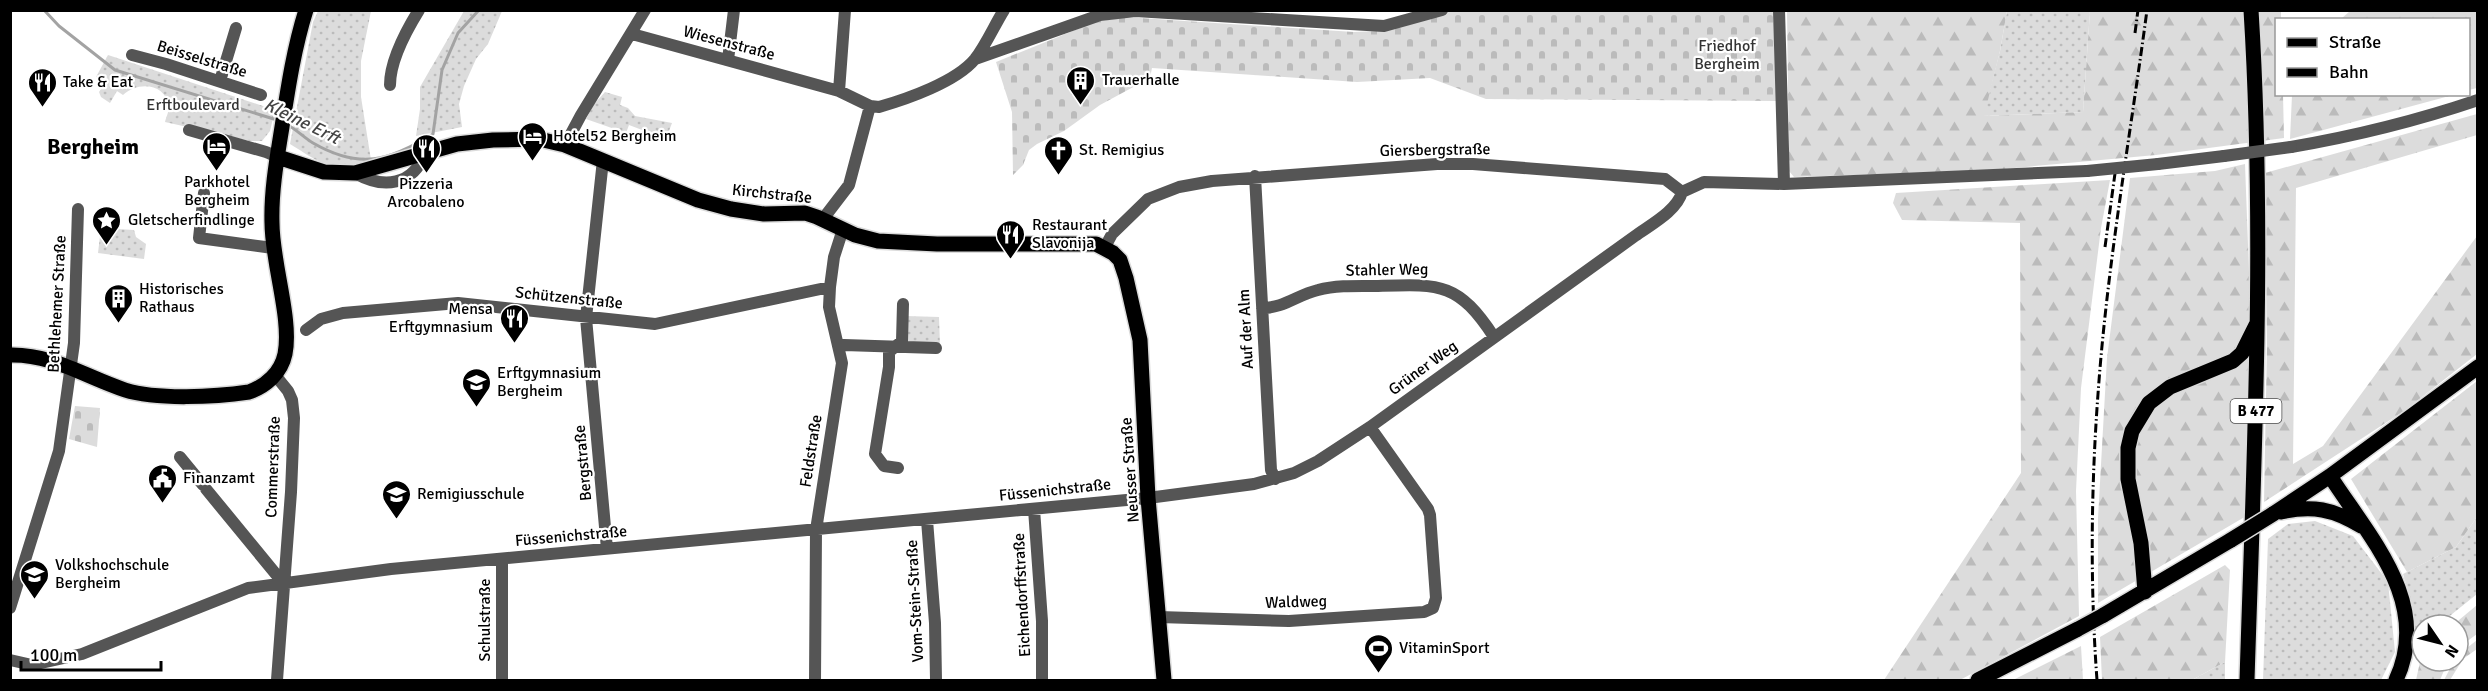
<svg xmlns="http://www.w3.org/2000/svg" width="2488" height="691" viewBox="0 0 2488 691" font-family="Signika,sans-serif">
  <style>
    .grass { fill: url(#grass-dots) }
    .forest { fill: url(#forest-firs) }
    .cemetery { fill: url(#cemetery-stones) }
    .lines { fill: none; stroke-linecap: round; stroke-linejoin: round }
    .stream { stroke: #a3a3a3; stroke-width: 3 }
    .major-casing { stroke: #dbdbdb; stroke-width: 18 }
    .minor { stroke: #555; stroke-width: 12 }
    .major { stroke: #000; stroke-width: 15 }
    .rail { stroke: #000; stroke-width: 3; stroke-dasharray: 9 3 1.5 3; stroke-linecap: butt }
    .major-bridge-casing { stroke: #dbdbdb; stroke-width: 18; stroke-linecap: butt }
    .minor-bridge { stroke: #555; stroke-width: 12 }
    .major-bridge { stroke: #000; stroke-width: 15 }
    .labels { text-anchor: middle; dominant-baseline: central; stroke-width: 4.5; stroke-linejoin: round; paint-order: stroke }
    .shield { fill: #fff; stroke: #4c4c4c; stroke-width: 1.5 }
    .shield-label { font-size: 15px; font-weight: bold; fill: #000 }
    .street-label { font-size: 16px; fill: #000; stroke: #fff }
    .park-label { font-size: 16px; fill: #333; stroke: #fff }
    .poi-label { font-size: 16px; fill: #000; stroke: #fff; text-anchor: start }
    .water-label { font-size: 18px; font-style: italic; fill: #444; stroke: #fff }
    .district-label { font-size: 22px; font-weight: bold; fill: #000; stroke: #fff }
  </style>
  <defs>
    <pattern id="grass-dots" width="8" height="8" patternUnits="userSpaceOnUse" patternTransform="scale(1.5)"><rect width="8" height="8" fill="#dcdcdc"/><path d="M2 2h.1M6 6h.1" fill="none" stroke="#bbb" stroke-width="1.8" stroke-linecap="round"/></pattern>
    <pattern id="forest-firs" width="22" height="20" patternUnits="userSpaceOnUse" patternTransform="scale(1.5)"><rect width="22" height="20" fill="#dcdcdc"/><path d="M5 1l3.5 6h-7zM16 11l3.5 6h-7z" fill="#bbb"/></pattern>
    <pattern id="cemetery-stones" width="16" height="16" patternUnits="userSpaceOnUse" patternTransform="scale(1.5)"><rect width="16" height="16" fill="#dcdcdc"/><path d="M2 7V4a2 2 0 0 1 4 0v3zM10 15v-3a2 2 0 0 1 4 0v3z" fill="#bbb"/></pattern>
  </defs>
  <rect width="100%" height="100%" fill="#fff"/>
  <path class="grass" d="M318,11H371L361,61V97L371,160C332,174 322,164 290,144L313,22Z
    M464,11H502L488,44L476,59L464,86L459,104L462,127L416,136L420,109V87Z
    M2007,11H2090L2083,112L1983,116L2000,51Z
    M108,55L275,110L270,131L262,141H250L165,122C166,118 169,111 169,107C166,83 138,81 123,95L117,91L110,103L101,97L99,92L105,83L96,77Z
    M605,92L622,97L620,105L628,108L635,116L672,123L666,139L629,125L626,133L586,119L594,104Z
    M101,228L134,230L136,237L146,244L144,259L98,253Z
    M906,316L939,317L940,345L907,344Z
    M2477,517V594L2441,623L2437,625H2422V633L2415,634L2412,604L2403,574L2456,547Z
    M2315,521L2353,536L2388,582L2395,652L2381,680H2263L2268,539L2288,524Z
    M2225,662V680H2192Z"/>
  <path class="forest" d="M1787,11H2007L2000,51L1984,116L2083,112L2090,11H2281V19L2276,20V94L2283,95L2284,138L2156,155L1981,171L1794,177L1789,171Z
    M2350,11H2477V88L2469,90L2468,20L2341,19Z
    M2292,95V94L2453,95L2290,139Z
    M2477,114V135L2296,188L2293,464L2323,446L2477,236V354L2404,411L2264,502L2267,345L2265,173Z
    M2245,164L2252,352L2248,515L2098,603V518L2107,358L2130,178L2215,171Z
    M2110,180L2101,228L2081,388L2076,491L2079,616L1960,680H1884L2021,473L2020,223L1902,220L1893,203L1896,193Z
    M2477,381V517L2456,547L2407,572L2351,479Z
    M2225,565L2230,570L2225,662L2192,680H2102L2100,637Z
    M2477,605V634L2458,648V625H2453Z
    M2477,640V649L2463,659L2450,680H2444L2454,661H2458V655Z
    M2081,646L2083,680H2013Z
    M2422,653V661H2448L2440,680H2416Z"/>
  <path class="cemetery" d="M1448,11H1775L1778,101L1486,99L1430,78L1357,82L1152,68L1150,78L1100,105L1064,131L1037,144L1029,150L1023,165L1013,175L1012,112L996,62L1095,22L1125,17L1354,32L1378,31Z
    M75,406L100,408L97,447L69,439Z"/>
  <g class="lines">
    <path class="stream" d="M44,10L59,26L115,70L277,120
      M286,124C296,129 303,137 313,143C360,170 389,161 433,134L442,70L458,33L479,10"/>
    <defs>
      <path id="major" d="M278,157L324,172L355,173L457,144L493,140L539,139L565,145L698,200L731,209L764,214L805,213L817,217L855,235L878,241L937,244H1096L1113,253L1120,260L1126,278L1140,340L1148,498L1164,680
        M10,355C52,354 86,377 125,390C157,400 215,397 249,392C266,386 281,373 285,354C292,319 272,263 272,223C271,191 277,158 282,127C288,88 294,48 306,10
        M2330,476C2370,538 2432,603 2396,680
        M2281,512C2312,505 2334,509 2361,526
        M2273,514L2330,476L2478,367
        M2145,592L2141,543L2128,479V448L2132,431L2149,403L2170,387L2233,361L2242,353L2256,325
        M2102,616L2231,540
        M1978,680L2078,629
        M2247,680C2254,457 2265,234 2251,10"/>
    </defs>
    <use href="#major" class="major-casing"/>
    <path class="minor" d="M1779,10L1784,184
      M632,34L839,91L870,106L879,107C907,99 956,82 975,59C986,45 994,26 1004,10
      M132,55L166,64L261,95
      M975,59L1100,15L1135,11L1384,26L1442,10
      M728,60L734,10
      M220,81L236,28
      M390,85C390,60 406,31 419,10
      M839,91L845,10
      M189,130L266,152L278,157
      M565,145L581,115L645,10
      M2291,147C2355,136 2416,121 2478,100
      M603,160L586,318L607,549
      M2158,164L2224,156
      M355,173C383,189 413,186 425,153
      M1255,176L1271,470L1275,479
      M1682,192L1704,182L1784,184L2087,171
      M204,193L199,238L273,248
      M823,219L849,185L870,106
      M1105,247L1112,234L1148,199L1179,187L1212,181L1437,164H1473L1665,179L1682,192
      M1262,308C1284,308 1297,295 1318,290C1337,285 1358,286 1378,286C1440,284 1458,282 1494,337
      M306,330L321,319L343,313L458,303L655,324L830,287
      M838,346L844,345L936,348
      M275,375L288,391L292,400L294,418L291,492L277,680
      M180,457L203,485
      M898,468L884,466L875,454L889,367V352L902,341L903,304
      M206,489L284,584
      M1034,509L1042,621V680
      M927,520L935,623L936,680
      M502,559V680
      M10,608L59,451L74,343L78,209
      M1159,617L1289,621L1424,612L1433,608L1436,598L1430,515L1428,509L1370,427
      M10,660L32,665L82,654L248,588L391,569L1148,498L1254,484L1294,473L1318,461L1370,427L1635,236C1650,225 1677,211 1682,192
      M815,680L816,530L842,363L829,307L830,287L834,257L843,229"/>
    <use href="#major" class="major"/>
    <path class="rail" d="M2135,33L2138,10
      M2105,247L2116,166
      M2097,680C2090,585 2091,489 2098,394C2107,266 2130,138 2147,10"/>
    <defs>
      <path id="major-bridge" d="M2231,540L2273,514
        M2078,629L2102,616"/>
    </defs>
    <use href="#major-bridge" class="major-bridge-casing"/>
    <path class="minor-bridge" d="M2224,156L2291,147
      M2087,171L2158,164"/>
    <use href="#major-bridge" class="major-bridge"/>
  </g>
  <defs>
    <symbol id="building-pin" viewBox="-11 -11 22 30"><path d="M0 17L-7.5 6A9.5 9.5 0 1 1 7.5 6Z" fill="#000" stroke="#fff"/><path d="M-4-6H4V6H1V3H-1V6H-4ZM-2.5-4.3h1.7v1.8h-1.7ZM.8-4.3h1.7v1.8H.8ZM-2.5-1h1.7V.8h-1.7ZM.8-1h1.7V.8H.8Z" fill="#fff"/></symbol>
    <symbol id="restaurant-pin" viewBox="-11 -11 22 30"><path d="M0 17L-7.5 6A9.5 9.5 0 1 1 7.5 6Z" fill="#000" stroke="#fff"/><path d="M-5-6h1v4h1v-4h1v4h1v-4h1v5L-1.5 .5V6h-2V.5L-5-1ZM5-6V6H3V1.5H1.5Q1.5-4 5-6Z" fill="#fff"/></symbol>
    <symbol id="hotel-pin" viewBox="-11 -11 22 30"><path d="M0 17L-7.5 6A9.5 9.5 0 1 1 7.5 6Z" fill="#000" stroke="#fff"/><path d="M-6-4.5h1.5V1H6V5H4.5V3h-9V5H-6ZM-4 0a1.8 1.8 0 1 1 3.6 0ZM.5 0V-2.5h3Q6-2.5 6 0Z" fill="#fff"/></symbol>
    <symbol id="church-pin" viewBox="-11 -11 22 30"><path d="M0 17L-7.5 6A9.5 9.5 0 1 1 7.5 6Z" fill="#000" stroke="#fff"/><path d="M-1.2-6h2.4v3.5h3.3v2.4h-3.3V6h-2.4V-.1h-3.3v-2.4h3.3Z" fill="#fff"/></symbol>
    <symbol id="sight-pin" viewBox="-11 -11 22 30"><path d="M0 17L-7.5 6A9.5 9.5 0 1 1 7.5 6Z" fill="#000" stroke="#fff"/><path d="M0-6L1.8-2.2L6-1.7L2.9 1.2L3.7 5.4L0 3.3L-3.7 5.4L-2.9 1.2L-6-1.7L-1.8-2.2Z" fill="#fff"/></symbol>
    <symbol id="school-pin" viewBox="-11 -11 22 30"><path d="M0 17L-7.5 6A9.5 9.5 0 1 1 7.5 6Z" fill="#000" stroke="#fff"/><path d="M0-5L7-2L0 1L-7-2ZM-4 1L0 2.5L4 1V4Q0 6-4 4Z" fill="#fff"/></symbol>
    <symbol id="civic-pin" viewBox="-11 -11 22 30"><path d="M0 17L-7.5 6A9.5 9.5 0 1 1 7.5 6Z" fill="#000" stroke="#fff"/><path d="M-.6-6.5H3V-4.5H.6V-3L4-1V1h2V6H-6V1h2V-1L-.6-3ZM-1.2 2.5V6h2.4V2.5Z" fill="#fff"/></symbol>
    <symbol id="university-pin" viewBox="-11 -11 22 30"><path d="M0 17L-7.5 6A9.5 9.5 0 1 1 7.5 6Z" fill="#000" stroke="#fff"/><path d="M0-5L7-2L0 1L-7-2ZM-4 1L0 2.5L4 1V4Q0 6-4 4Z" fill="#fff"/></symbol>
    <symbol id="stadium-pin" viewBox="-11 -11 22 30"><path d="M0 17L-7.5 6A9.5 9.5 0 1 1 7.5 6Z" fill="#000" stroke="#fff"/><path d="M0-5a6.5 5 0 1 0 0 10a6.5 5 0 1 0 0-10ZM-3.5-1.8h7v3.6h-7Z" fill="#fff"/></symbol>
  </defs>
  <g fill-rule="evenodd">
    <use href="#building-pin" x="1064" y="64" width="33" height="45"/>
    <use href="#restaurant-pin" x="26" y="66" width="33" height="45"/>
    <use href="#hotel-pin" x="516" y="120" width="33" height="45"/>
    <use href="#hotel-pin" x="200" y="130" width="33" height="45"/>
    <use href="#restaurant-pin" x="410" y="132" width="33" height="45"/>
    <use href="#church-pin" x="1042" y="134" width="33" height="45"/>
    <use href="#sight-pin" x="90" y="204" width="33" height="45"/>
    <use href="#restaurant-pin" x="994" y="218" width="33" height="45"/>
    <use href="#building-pin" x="102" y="282" width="33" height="45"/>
    <use href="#restaurant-pin" x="498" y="302" width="33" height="45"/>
    <use href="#school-pin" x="460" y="366" width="33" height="45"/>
    <use href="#civic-pin" x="146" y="462" width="33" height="45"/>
    <use href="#school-pin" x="380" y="478" width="33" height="45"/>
    <use href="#university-pin" x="18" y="558" width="33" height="45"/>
    <use href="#stadium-pin" x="1362" y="632" width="33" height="45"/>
  </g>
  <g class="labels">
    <rect class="shield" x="2230.5" y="399" width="51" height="24" rx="4.5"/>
    <g class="shield-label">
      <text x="2256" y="411">B 477</text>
    </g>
    <g class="street-label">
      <text transform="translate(729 43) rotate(15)">Wiesenstraße</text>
      <text transform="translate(202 59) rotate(17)">Beisselstraße</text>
      <text transform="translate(1435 150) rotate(-1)">Giersbergstraße</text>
      <text transform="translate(772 194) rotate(6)">Kirchstraße</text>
      <text transform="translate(1387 270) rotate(-1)">Stahler Weg</text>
      <text transform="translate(569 298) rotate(6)">Schützenstraße</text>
      <text transform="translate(57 304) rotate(-87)">Bethlehemer Straße</text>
      <text transform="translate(1246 329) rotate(-93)">Auf der Alm</text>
      <text transform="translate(1423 368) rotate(-36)">Grüner Weg</text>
      <text transform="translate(811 451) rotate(-81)">Feldstraße</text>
      <text transform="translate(583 463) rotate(-95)">Bergstraße</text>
      <text transform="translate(273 467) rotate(-88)">Commerstraße</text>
      <text transform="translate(1130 470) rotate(-94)">Neusser Straße</text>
      <text transform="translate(1055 490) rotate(-6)">Füssenichstraße</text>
      <text transform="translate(571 536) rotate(-5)">Füssenichstraße</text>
      <text transform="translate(1022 595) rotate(-93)">Eichendorffstraße</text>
      <text transform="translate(915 601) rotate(-93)">Vom-Stein-Straße</text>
      <text transform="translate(1296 602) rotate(-2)">Waldweg</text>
      <text transform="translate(485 620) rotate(-90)">Schulstraße</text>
    </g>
    <g class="park-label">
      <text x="1727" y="46">Friedhof<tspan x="1727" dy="18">Bergheim</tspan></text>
      <text x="193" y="105">Erftboulevard</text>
    </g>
    <g class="poi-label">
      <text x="1102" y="80">Trauerhalle</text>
      <text x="63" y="82">Take &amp; Eat</text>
      <text x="553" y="136">Hotel52 Bergheim</text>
      <text x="1079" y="150">St. Remigius</text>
      <text x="217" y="182" text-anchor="middle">Parkhotel<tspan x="217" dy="18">Bergheim</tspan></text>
      <text x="426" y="184" text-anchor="middle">Pizzeria<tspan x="426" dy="18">Arcobaleno</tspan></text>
      <text x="128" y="220">Gletscherfindlinge</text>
      <text x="1032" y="225">Restaurant<tspan x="1032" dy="18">Slavonija</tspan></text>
      <text x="139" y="289">Historisches<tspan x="139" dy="18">Rathaus</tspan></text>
      <text x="493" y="309" text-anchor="end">Mensa<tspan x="493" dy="18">Erftgymnasium</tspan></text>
      <text x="497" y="373">Erftgymnasium<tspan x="497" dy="18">Bergheim</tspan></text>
      <text x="183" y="478">Finanzamt</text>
      <text x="417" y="494">Remigiusschule</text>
      <text x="55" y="565">Volkshochschule<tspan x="55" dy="18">Bergheim</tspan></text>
      <text x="1399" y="648">VitaminSport</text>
    </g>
    <g class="water-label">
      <text transform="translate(302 121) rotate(26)">Kleine Erft</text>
    </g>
    <g class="district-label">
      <text x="93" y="146">Bergheim</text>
    </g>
  </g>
  <rect width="2488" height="691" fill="none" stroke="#000000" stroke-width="24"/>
  <rect x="2275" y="18" width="195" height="78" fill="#ffffff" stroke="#999999" stroke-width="1.5"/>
  <rect x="2287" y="38" width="30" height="9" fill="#000000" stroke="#999999" stroke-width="1.5"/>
  <text x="2329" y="48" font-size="18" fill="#000000">Straße</text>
  <rect x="2287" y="68" width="30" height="9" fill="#000000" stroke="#999999" stroke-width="1.5"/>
  <text x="2329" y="78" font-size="18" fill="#000000">Bahn</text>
  <g transform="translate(2440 643) rotate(125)"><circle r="28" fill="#ffffff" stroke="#999999" stroke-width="1.5"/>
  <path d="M0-4.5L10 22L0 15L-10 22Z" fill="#000000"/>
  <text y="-9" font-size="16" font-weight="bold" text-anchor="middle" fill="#000000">N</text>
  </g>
  <path d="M21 661v9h140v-9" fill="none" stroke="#000000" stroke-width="3"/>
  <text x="30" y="661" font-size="18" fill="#000000" stroke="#ffffff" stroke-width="4.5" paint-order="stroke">100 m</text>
</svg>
